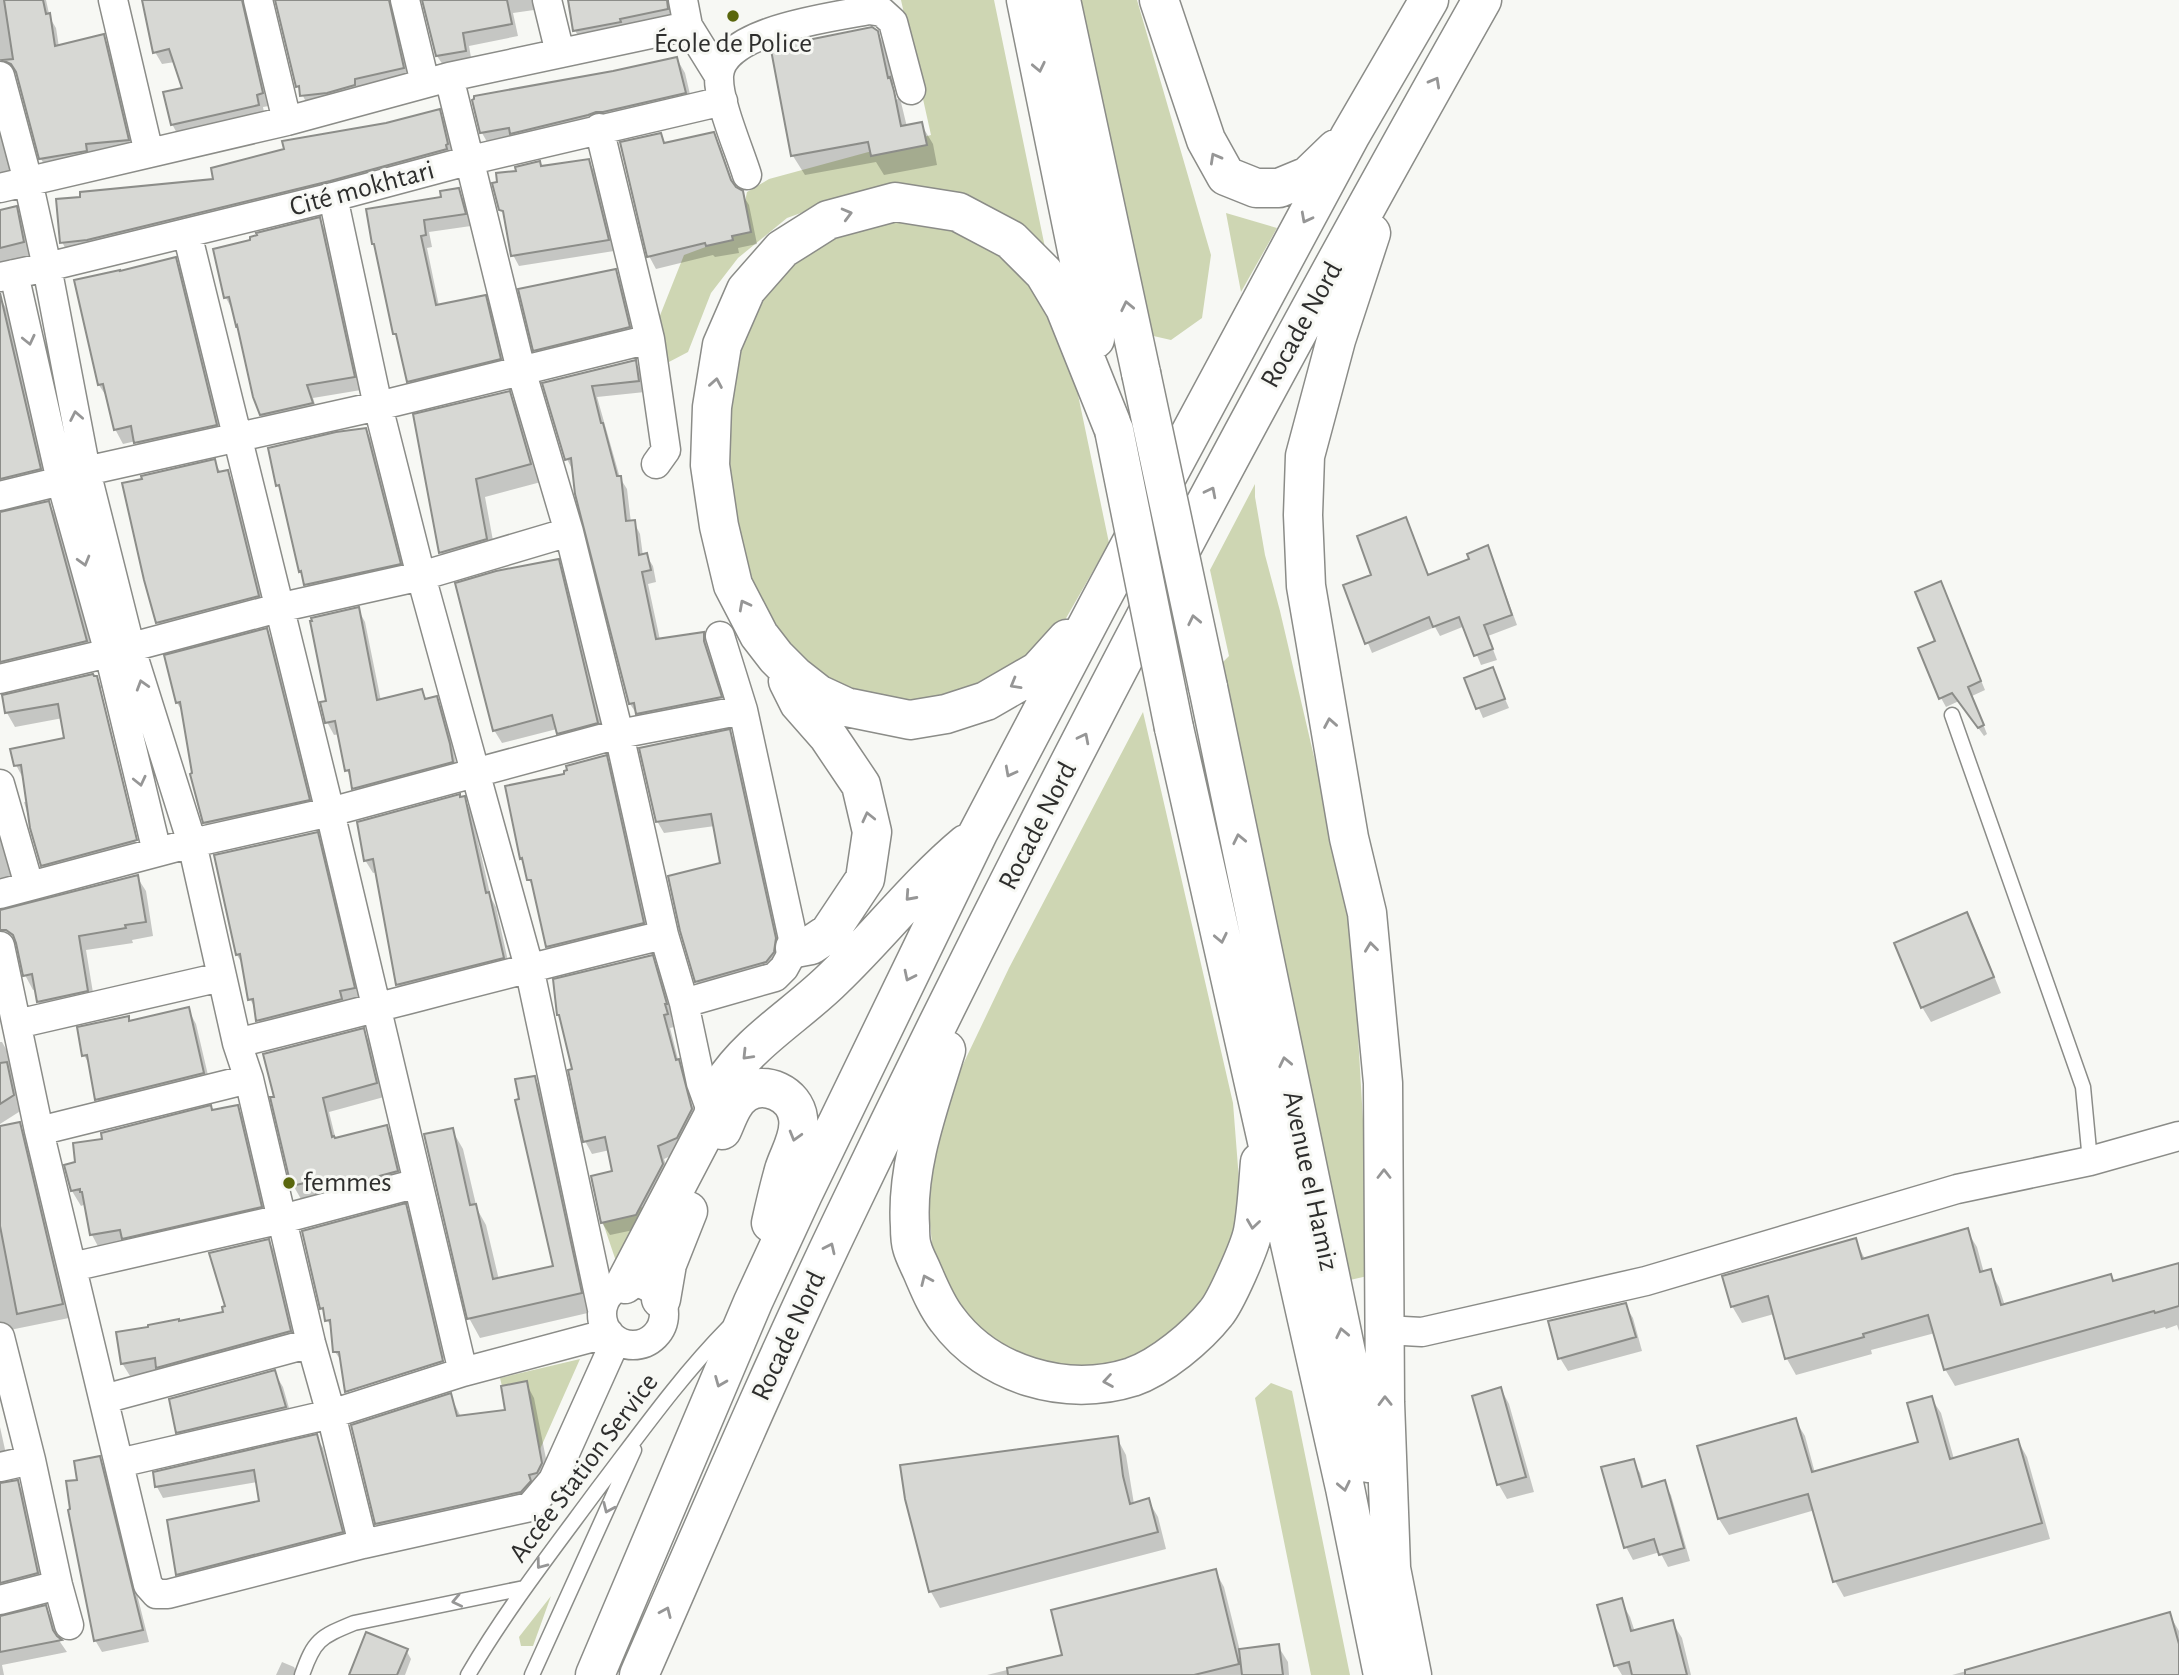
<svg xmlns="http://www.w3.org/2000/svg" width="2179" height="1675" viewBox="0 0 2179 1675" font-family="'Alegreya Sans',sans-serif">
  <style>
    .green { fill: #ced6b3 }
    .shadow { fill: #0003; fill-rule: evenodd }
    .building { fill: #d7d8d4; stroke: #8c8d89; stroke-width: 2 }
    .lines { fill: none; stroke-linecap: round; stroke-linejoin: round }
    .lane-casing { stroke: #8b8c88; stroke-width: 17 }
    .street-casing { stroke: #8b8c88; stroke-width: 31 }
    .highway-casing { stroke: #8b8c88; stroke-width: 41 }
    .lane { stroke: #fff; stroke-width: 14 }
    .street { stroke: #fff; stroke-width: 28 }
    .highway { stroke: #fff; stroke-width: 38 }
    .highway-bridge-casing { stroke: #8b8c88; stroke-width: 41; stroke-linecap: butt }
    .highway-bridge { stroke: #fff; stroke-width: 38 }
    .oneway { stroke: #969696 }
    .poi-dot { fill: #59660c; stroke: #f7f8f4; stroke-width: 2.5 }
    .labels { text-anchor: middle; dominant-baseline: central; stroke-width: 6; stroke-linejoin: round; paint-order: stroke }
    .poi-label { font-size: 28px; fill: #2e2e2d; stroke: #f7f8f4 }
    .street-label { font-size: 28px; fill: #2e2e2d; stroke: #f7f8f4 }
  </style>
  <rect width="100%" height="100%" fill="#f7f8f4"/>
  <path class="green" d="M901,0H994L1047,257L848,196L787,218L738,258L711,293L688,352L667,363L659,318L684,255L727,239L742,216L747,192L769,179L931,135Z
    M1076,0H1137L1211,255L1202,318L1171,340L1149,335Z
    M1226,213L1277,228L1241,292Z
    M919,220L976,236L1019,267L1048,311L1072,366L1109,543L1057,634L1044,649L939,706L859,696L796,658L753,597L726,467L735,353L761,297L789,266L824,240L861,225Z
    M1255,484V497L1265,555L1280,611L1351,915L1372,1275L1350,1280L1222,663L1229,656L1210,570Z
    M1143,712L1233,1103L1239,1180L1237,1242L1217,1293L1156,1353L1070,1372L983,1338L952,1298L932,1244L926,1182L946,1100L1009,968Z
    M659,1203L620,1273L601,1217Z
    M580,1359L525,1483L500,1378Z
    M1271,1383L1292,1391L1350,1675H1311L1255,1398Z
    M551,1596L533,1646H521L519,1637Z"/>
  <path class="shadow" d="M0,0H46L50,18L56,28L59,47L103,36L110,48L135,152L48,171L41,159L19,75L12,72L0,74Z
    M144,0H255L269,106L263,107L265,118L179,137L172,124L184,89L175,62L162,64L155,52Z
    M277,0H401L410,81L309,108L298,86Z
    M424,0H533L534,10L513,13L518,36L469,46L472,63L445,68L437,56Z
    M570,0H678L674,21L581,42L575,30Z
    M877,32L889,53L907,127L921,124L933,144L937,165L884,175L876,162L805,175L793,156ZM889,80L894,85L898,99L895,100Z
    M677,59L685,73L693,107L490,147L482,133Z
    M439,111L447,125L456,159L70,257L62,242L386,125Z
    M0,131L13,181L0,183Z
    M713,134L720,146L735,189L741,192L749,205L757,244L738,248L739,253L715,257L713,255L656,269L649,256L660,135L665,144Z
    M588,161L595,172L614,251L519,266L513,255L506,218L502,211L499,183L539,163L542,167Z
    M458,190L465,202L471,226L429,232L432,247L427,248L439,306L485,297L492,309L507,371L416,393L409,381L399,341L395,334L378,250L374,244Z
    M16,208L24,223L32,257L0,277V212Z
    M319,219L327,233L361,390L313,398L319,417L269,428L261,415L234,313L226,298L215,250L252,241Z
    M175,259L183,273L223,439L144,457L136,441L123,444L115,429L108,399L99,385Z
    M615,271L623,285L636,340L543,364L535,350Z
    M0,301H2L10,315L48,483L0,496Z
    M635,362L642,373L645,392L597,397L620,478L627,489L631,523L634,522L640,534L643,556L646,555L653,566L656,582L648,584L660,640L703,634L710,645V654L727,709L644,725L630,704L573,471L567,459L544,384Z
    M509,393L520,411L541,482L485,497L496,557L452,571L441,553L415,416Z
    M366,430L374,445L408,578L314,599L300,571L282,492L278,485Z
    M214,461L221,473L227,472L236,486L266,610L166,637L158,623L145,579Z
    M48,503L57,517L94,656L0,681V514Z
    M1405,519L1429,576L1471,560L1487,548L1492,557L1517,625L1488,636L1497,660L1481,665L1465,626L1440,636L1435,627L1372,653L1345,587L1374,576Z
    M558,561L565,574L604,736L566,746L557,729L502,743L494,730Z
    M1945,592L1985,690L1972,696L1987,734L1984,736L1959,701L1946,707L1941,698L1937,642Z
    M358,609L365,622L381,701L421,691L427,700L436,698L444,711L459,775L361,802L347,770L340,734L334,735L327,722L328,702Z
    M267,630L273,642L315,811L212,835L205,823L192,775L194,774L184,714L177,703Z
    M1492,669L1509,708L1483,718L1466,679Z
    M96,678L105,692L144,855L51,880L42,865L24,802H28L24,780L16,765L66,739L63,718L15,727L7,713L4,697ZM99,688H102L141,848L137,849Z
    M729,731L736,743L782,952L780,965L704,994L697,982L682,930L722,864L715,826L664,833L657,821Z
    M606,757L613,769L650,935L554,959L547,946L535,890L529,880L566,775Z
    M464,798L471,811L491,898L496,907L510,970L405,998L398,985L377,872L373,873L365,860Z
    M317,834L325,848L361,1002L266,1034L258,1020L256,1010L250,999L244,967L237,955L216,856Z
    M0,835L16,889L0,895Z
    M137,877L146,891L153,936L132,940L133,943L86,950L95,1005L47,1016L39,1002L37,989L33,990L25,975L19,947L14,944H5L0,947V912Z
    M1967,915L1975,929L2001,993L1931,1022L1922,1007Z
    M652,957L659,970L673,1017H671L674,1027L670,1028L679,1063L685,1074L691,1101L698,1122L684,1150L664,1159L670,1177L643,1228L610,1235L602,1223L614,1173L610,1150L592,1154L585,1141L574,1070Z
    M188,1009L196,1024L211,1088L106,1114L97,1099L91,1068L84,1055L128,1018L130,1023Z
    M363,1030L371,1044L384,1097L329,1112L336,1140L386,1127L394,1141L405,1185L320,1195L301,1199L293,1185L273,1099Z
    M0,1042H2L10,1056L22,1110L0,1124Z
    M534,1078L546,1097L592,1312L480,1338L469,1318L452,1130L463,1149L477,1209L486,1225L499,1280L555,1267L521,1101Z
    M237,1107L246,1121L269,1221L100,1250L92,1235L86,1204L81,1206L72,1191L66,1166L77,1163L104,1140Z
    M19,1124L27,1137L69,1318L0,1332V1128Z
    M405,1205L412,1217L445,1358L349,1389V1393L446,1362L449,1372L353,1403L347,1391L343,1363L335,1352L332,1330L322,1308Z
    M1967,1231L1977,1247L1984,1273L1990,1271L1999,1287L2005,1306L2114,1283L2179,1264V1331L2177,1325L2166,1329L2165,1327L1955,1386L1945,1369L1935,1333L1871,1350L1872,1354L1796,1375L1787,1359L1774,1314L1742,1323L1732,1306L1855,1240L1865,1259Z
    M269,1241L276,1254L297,1344L130,1376L122,1363L179,1323L225,1314Z
    M1625,1305L1633,1318L1642,1351L1568,1371L1560,1358Z
    M274,1372L283,1387L293,1422L186,1447L177,1432Z
    M526,1383L534,1398L550,1479L545,1488L386,1539L377,1524L353,1426L450,1395L461,1417L508,1411Z
    M1501,1389L1509,1404L1534,1492L1507,1499L1499,1485L1474,1397Z
    M1931,1398L1941,1413L1954,1459L2018,1441L2027,1457L2050,1539L1844,1597L1835,1581L1815,1510L1729,1535L1719,1519L1700,1447L1795,1420L1805,1436L1815,1473L1920,1443Z
    M0,1427L8,1463L0,1466Z
    M316,1436L323,1448L348,1544L184,1586L177,1574L261,1503L258,1482L163,1498L157,1487Z
    M1117,1438L1126,1455L1134,1504L1148,1500L1158,1517L1166,1549L940,1608L931,1592L907,1498Z
    M99,1458L106,1471L149,1642L102,1652L95,1640L79,1481Z
    M1633,1461L1640,1473L1644,1488L1664,1483L1671,1495L1690,1561L1668,1567L1660,1552L1633,1560L1626,1547Z
    M17,1482L25,1495L45,1586L0,1597V1484Z
    M1215,1571L1224,1587L1240,1651L1278,1646L1288,1662L1289,1675H987L1064,1656Z
    M1621,1601L1630,1617L1635,1632L1672,1622L1682,1638L1691,1675H1622L1616,1665Z
    M45,1607L53,1620L58,1639L67,1652L2,1665L4,1675H0V1625Z
    M2169,1614L2179,1631V1675H1952Z
    M406,1650L411,1659L405,1675H351Z
    M282,1662L294,1667L298,1675H276Z"/>
  <path class="building" d="M4,0H43L46,14L50,13L55,46L104,34L129,140L86,144L87,151L39,159L16,72L11,64L2,60L13,59Z
    M142,0H242L263,93L257,95L259,105L171,125L163,92L182,88L169,49L153,53Z
    M275,0H389L404,68L355,79V85L327,93L300,96L299,86L296,87Z
    M422,0H507L512,24L463,33L466,51L436,56Z
    M568,0H667L668,9L620,19L621,22L573,31Z
    M872,27L878,31L888,78L890,77L894,91L901,126L922,122L927,145L871,156L868,142L791,156L771,50L788,44Z
    M677,57L686,93L603,112H596L588,115L510,134L509,128L480,133L472,100L474,99V96L613,71Z
    M440,109L448,144L446,145L447,149L330,181L87,240L60,243L56,199L80,197V192L213,179L211,168L284,149L282,141L386,123Z
    M714,132L731,180L736,187L743,191L751,232L732,236L733,240L706,246L705,243L647,257L620,142L661,133L664,143Z
    M589,159L609,240L511,256L503,211L499,210L492,183L497,182L496,173L516,171L515,167L540,161L541,166Z
    M459,188L466,214L424,220L426,235L421,236L436,305L486,295L501,359L407,382L396,334H393L374,244H372L366,209L441,197L440,191Z
    M17,206L24,242L0,248V210Z
    M320,217L355,377L307,385L313,403L260,415L253,397L237,325L236,326L229,297L224,298L213,249L250,240V237L257,235L256,233Z
    M176,257L217,425L134,443L131,426L114,430L103,384L98,385L74,280L120,270V271Z
    M616,269L630,327L533,351L518,289Z
    M0,293L41,469L0,479Z
    M636,360L639,381L592,386L601,423H603L617,476H621L626,521L635,520L639,555L647,553L651,570L642,572L656,639L704,632V641L722,697L636,714L634,703L629,704L575,494L571,458L565,460L542,383Z
    M510,391L531,464L476,479L487,539L439,553L413,414Z
    M366,428L401,564L304,585L301,571L299,572L279,485L276,486L268,448L336,432Z
    M215,459L218,472L228,470L259,596L156,623L144,580L122,483L142,479L141,476Z
    M49,501L87,641L0,662V512Z
    M1406,517L1428,575L1469,559L1467,554L1488,545L1512,615L1484,625L1493,649L1474,656L1459,617L1433,627L1429,617L1365,644L1343,585L1371,575L1357,536Z
    M559,559L598,723L557,734L552,715L493,731L455,583L496,571Z
    M1941,581L1981,681L1968,687L1984,725L1978,728L1952,693L1939,699L1918,648L1935,641L1915,592Z
    M359,607L377,700L422,689L425,699L437,696L450,744L453,762L352,789L349,770L345,771L335,721L325,723L320,702L326,701L310,621H312L311,618Z
    M267,628L310,800L203,823L190,774L192,773L180,702L176,703L164,655Z
    M1493,667L1505,699L1476,709L1464,678Z
    M93,674L94,676H97L137,840L41,866L30,828L21,765L14,766L10,749L64,738L58,704L5,713L2,695Z
    M730,729L776,938L774,952L766,962L695,982L680,931L668,876L720,863L711,814L656,822L639,748Z
    M607,755L644,923L546,947L531,880H527L522,858L520,859L505,786L564,774V771L567,770L566,766Z
    M460,794V797L465,796L466,801L486,893L489,892L504,958L396,985L373,859L364,861L357,822Z
    M318,832L355,988L340,991L342,999L256,1021L253,999L248,1000L240,954L236,955L214,855Z
    M138,875L146,922L125,925L126,928L79,936L88,991L37,1002L32,974L23,976L16,943L13,935L6,930H0V910Z
    M1967,912L1994,977L1921,1008L1894,943Z
    M653,955L667,1004H665L668,1014L664,1015L676,1060L679,1059L692,1109L677,1138L658,1146L663,1164L636,1215L601,1223L591,1176L612,1171L605,1137L583,1142L568,1070L572,1069L559,1015H557L553,979Z
    M189,1007L204,1073L95,1100L87,1055L82,1056L77,1027L129,1016V1021Z
    M364,1028L377,1083L323,1098L332,1137L334,1136L335,1138L387,1125L398,1171L316,1193L314,1181L291,1186L270,1097H274L263,1054Z
    M7,1062L14,1095L0,1104V1063Z
    M535,1076L582,1293L467,1319L424,1134L453,1128L470,1205L476,1204L493,1279L553,1266L515,1100L519,1099L515,1079Z
    M211,1105L212,1110L238,1105L262,1207L122,1239L120,1230L90,1235L82,1192H80V1189L71,1191L64,1165L75,1162L73,1143L102,1139L101,1133Z
    M20,1122L63,1304L17,1314L0,1226V1126Z
    M406,1203L443,1361L345,1392L339,1352H333L330,1320L325,1321L323,1308L320,1309L302,1231Z
    M1968,1228L1980,1272L1991,1269L2001,1305L2111,1274L2113,1281L2179,1263V1306L2155,1313L2154,1311L1944,1370L1928,1315L1863,1334L1864,1337L1785,1359L1768,1296L1731,1307L1722,1276L1856,1238L1862,1259Z
    M269,1239L291,1331L156,1368L155,1358L121,1364L116,1332L148,1327V1325L179,1319V1321L223,1312L222,1307L225,1306L209,1253Z
    M1626,1303L1636,1337L1558,1359L1548,1321Z
    M275,1370L286,1407L176,1433L169,1399Z
    M527,1381L542,1463L537,1473L529,1475L531,1481L521,1492L375,1524L351,1425L451,1393L457,1416L505,1410L501,1386Z
    M1501,1387L1526,1477L1497,1485L1472,1396Z
    M1932,1396L1950,1459L2018,1439L2042,1523L1833,1582L1808,1494L1718,1519L1697,1446L1796,1418L1812,1472L1918,1442L1907,1403Z
    M317,1434L343,1532L176,1575L167,1520L259,1501L254,1470L155,1487L153,1472Z
    M1118,1436L1123,1476L1130,1504L1149,1498L1158,1532L929,1592L905,1499L900,1465Z
    M100,1456L143,1630L94,1641L68,1510L70,1509L66,1481L77,1480L74,1461Z
    M1634,1459L1642,1487L1665,1480L1684,1548L1659,1555L1654,1539L1624,1548L1601,1467Z
    M18,1480L38,1573L0,1583V1483Z
    M1216,1569L1239,1664L1194,1675H1008L1007,1668L1062,1655L1051,1610Z
    M1622,1598L1631,1631L1673,1620L1687,1675H1632L1629,1662L1614,1666L1597,1605Z
    M46,1605L53,1630L57,1636L62,1640L0,1652V1616Z
    M2170,1612L2179,1644V1675H1965V1670Z
    M366,1632L408,1649L397,1675H349Z
    M1279,1644L1283,1675H1242L1239,1649Z"/>
  <g class="lines">
    <defs>
      <path id="lane" d="M1952,715L2083,1087L2090,1161
        M302,1675C314,1640 320,1637 354,1623L524,1588
        M468,1675C506,1610 552,1551 597,1490C639,1435 679,1378 728,1328
        M532,1675L634,1450"/>
      <path id="street" d="M113,0L149,153
        M258,0L287,121
        M405,0L425,83
        M547,0L560,53
        M688,26L719,76
        M0,76L28,181L47,267L86,471L130,646L192,843L237,1043L249,1079L311,1343L331,1414L363,1544
        M449,77L521,370L569,532L619,734L664,935L684,1003L701,1083L713,1116
        M747,175C739,149 718,102 719,76C721,30 834,17 869,10L882,12L893,22L911,90
        M0,188L287,121L449,77L688,26L683,0
        M333,197L378,406L421,576L529,967L602,1309
        M187,233L330,812L463,1372
        M14,274L61,481L109,653L157,852
        M0,277L47,267L333,197L471,160L723,101
        M650,339L666,450L656,464
        M0,496L61,481L86,471L378,406L650,339L599,128
        M0,679L109,653L278,608L421,576L569,532
        M0,784L29,885
        M0,894L192,843L330,812L619,734L743,710
        M0,946L39,1131L148,1585L156,1594H168L363,1544L530,1507L553,1480L616,1340
        M684,1003L775,977L784,968L795,948L743,710L720,636
        M17,1024L221,977
        M237,1043C379,1008 521,969 664,935
        M39,1131L249,1079
        M72,1267L282,1219L418,1183
        M602 1314a31 31 0 1 1 62 0a31 31 0 1 1-62 0Z
        M1385,1330L1422,1332L1646,1281L1957,1189L2090,1161L2179,1136
        M0,1337L31,1460L58,1585L69,1625
        M104,1399L311,1343
        M119,1463L331,1414L463,1372L609,1333
        M0,1467L31,1460
        M0,1600L58,1585"/>
      <path id="highway" d="M1026,0L1095,339
        M1061,0L1141,373
        M1159,0L1206,140L1226,176L1256,188H1279L1308,176L1336,149
        M1371,233L1336,340L1305,456L1303,515L1306,586L1349,838L1367,913L1383,1083L1385,1402L1391,1567
        M1067,639L1038,671L986,701L946,714L910,720L846,707L818,694L795,676L776,657L759,635L733,585L719,526L710,465L712,407L722,345L746,290L782,249L828,220L895,202L958,212L1011,240L1044,273L1065,308L1114,430
        M788,681L799,703L828,736L861,785L872,832L865,879L829,933L811,945L795,948
        M1208,687L1369,1463
        M1174,728L1345,1488L1383,1675
        M946,1050C929,1106 906,1166 910,1226C910,1233 910,1241 912,1247C914,1255 919,1264 922,1271C929,1287 936,1305 947,1319C988,1375 1066,1398 1132,1377C1161,1367 1197,1337 1216,1313C1226,1301 1250,1247 1253,1231C1257,1209 1258,1185 1260,1162
        M722,1130C728,1117 732,1102 745,1093C765,1080 795,1094 798,1118C801,1136 789,1154 784,1170C779,1188 775,1205 771,1223
        M625,1284L713,1116C715,1106 716,1093 722,1085C750,1041 798,1014 834,978C880,934 917,885 966,844
        M661,1299L667,1264L688,1211
        M1386,1543L1412,1675
        M595,1675L753,1302L803,1194L978,833L1099,603L1350,136L1429,0
        M639,1675C706,1522 771,1369 843,1219C1041,805 1256,400 1482,0"/>
    </defs>
    <use href="#lane" class="lane-casing"/>
    <use href="#street" class="street-casing"/>
    <use href="#highway" class="highway-casing"/>
    <use href="#lane" class="lane"/>
    <use href="#street" class="street"/>
    <use href="#highway" class="highway"/>
    <defs>
      <path id="highway-bridge" d="M1141,373L1208,687
        M1114,430L1174,728"/>
    </defs>
    <use href="#highway-bridge" class="highway-bridge-casing"/>
    <use href="#highway-bridge" class="highway-bridge"/>
  </g>
  <defs><path id="oneway-chevron" d="M-2-3.5L2.5 0L-2 3.5" fill="none" stroke-width="1.6" stroke-linecap="round" stroke-linejoin="round" transform="scale(1.75)"/></defs>
  <g class="oneway">
    <use href="#oneway-chevron" transform="translate(1039 67) rotate(78)"/>
    <use href="#oneway-chevron" transform="translate(1435 82) rotate(-61)"/>
    <use href="#oneway-chevron" transform="translate(1215 158) rotate(-119)"/>
    <use href="#oneway-chevron" transform="translate(847 214) rotate(-15)"/>
    <use href="#oneway-chevron" transform="translate(1306 218) rotate(118)"/>
    <use href="#oneway-chevron" transform="translate(1127 306) rotate(-102)"/>
    <use href="#oneway-chevron" transform="translate(29 340) rotate(77)"/>
    <use href="#oneway-chevron" transform="translate(716 383) rotate(-80)"/>
    <use href="#oneway-chevron" transform="translate(76 416) rotate(-101)"/>
    <use href="#oneway-chevron" transform="translate(1211 492) rotate(-63)"/>
    <use href="#oneway-chevron" transform="translate(84 561) rotate(74)"/>
    <use href="#oneway-chevron" transform="translate(744 605) rotate(-118)"/>
    <use href="#oneway-chevron" transform="translate(1194 620) rotate(-102)"/>
    <use href="#oneway-chevron" transform="translate(1015 684) rotate(150)"/>
    <use href="#oneway-chevron" transform="translate(142 685) rotate(-107)"/>
    <use href="#oneway-chevron" transform="translate(1330 723) rotate(-100)"/>
    <use href="#oneway-chevron" transform="translate(1084 738) rotate(-63)"/>
    <use href="#oneway-chevron" transform="translate(1010 772) rotate(118)"/>
    <use href="#oneway-chevron" transform="translate(140 781) rotate(77)"/>
    <use href="#oneway-chevron" transform="translate(868 817) rotate(-103)"/>
    <use href="#oneway-chevron" transform="translate(1239 839) rotate(-102)"/>
    <use href="#oneway-chevron" transform="translate(910 896) rotate(132)"/>
    <use href="#oneway-chevron" transform="translate(1221 938) rotate(78)"/>
    <use href="#oneway-chevron" transform="translate(1371 947) rotate(-97)"/>
    <use href="#oneway-chevron" transform="translate(909 976) rotate(116)"/>
    <use href="#oneway-chevron" transform="translate(747 1055) rotate(134)"/>
    <use href="#oneway-chevron" transform="translate(1285 1062) rotate(-102)"/>
    <use href="#oneway-chevron" transform="translate(795 1136) rotate(106)"/>
    <use href="#oneway-chevron" transform="translate(1384 1174) rotate(-90)"/>
    <use href="#oneway-chevron" transform="translate(1253 1224) rotate(98)"/>
    <use href="#oneway-chevron" transform="translate(830 1248) rotate(-65)"/>
    <use href="#oneway-chevron" transform="translate(926 1280) rotate(-114)"/>
    <use href="#oneway-chevron" transform="translate(1342 1333) rotate(-102)"/>
    <use href="#oneway-chevron" transform="translate(1108 1381) rotate(171)"/>
    <use href="#oneway-chevron" transform="translate(720 1382) rotate(112)"/>
    <use href="#oneway-chevron" transform="translate(1385 1401) rotate(-91)"/>
    <use href="#oneway-chevron" transform="translate(1344 1486) rotate(78)"/>
    <use href="#oneway-chevron" transform="translate(608 1508) rotate(114)"/>
    <use href="#oneway-chevron" transform="translate(541 1564) rotate(127)"/>
    <use href="#oneway-chevron" transform="translate(457 1601) rotate(168)"/>
    <use href="#oneway-chevron" transform="translate(666 1612) rotate(-66)"/>
  </g>
  <g class="poi-dot">
    <circle cx="733" cy="16" r="7"/>
    <circle cx="289" cy="1183" r="7"/>
  </g>
  <g class="labels">
    <g class="poi-label">
      <text x="733" y="44">École de Police</text>
      <text x="303" y="1183" text-anchor="start">femmes</text>
    </g>
    <g class="street-label">
      <text transform="translate(362 189) rotate(-15)">Cité mokhtari</text>
      <text transform="translate(1302 325) rotate(-61)">Rocade Nord</text>
      <text transform="translate(1038 826) rotate(-63)">Rocade Nord</text>
      <text transform="translate(1310 1181) rotate(78)">Avenue el Hamiz</text>
      <text transform="translate(789 1336) rotate(-65)">Rocade Nord</text>
      <text transform="translate(584 1468) rotate(-53)">Accée Station Service</text>
    </g>
  </g>
</svg>
